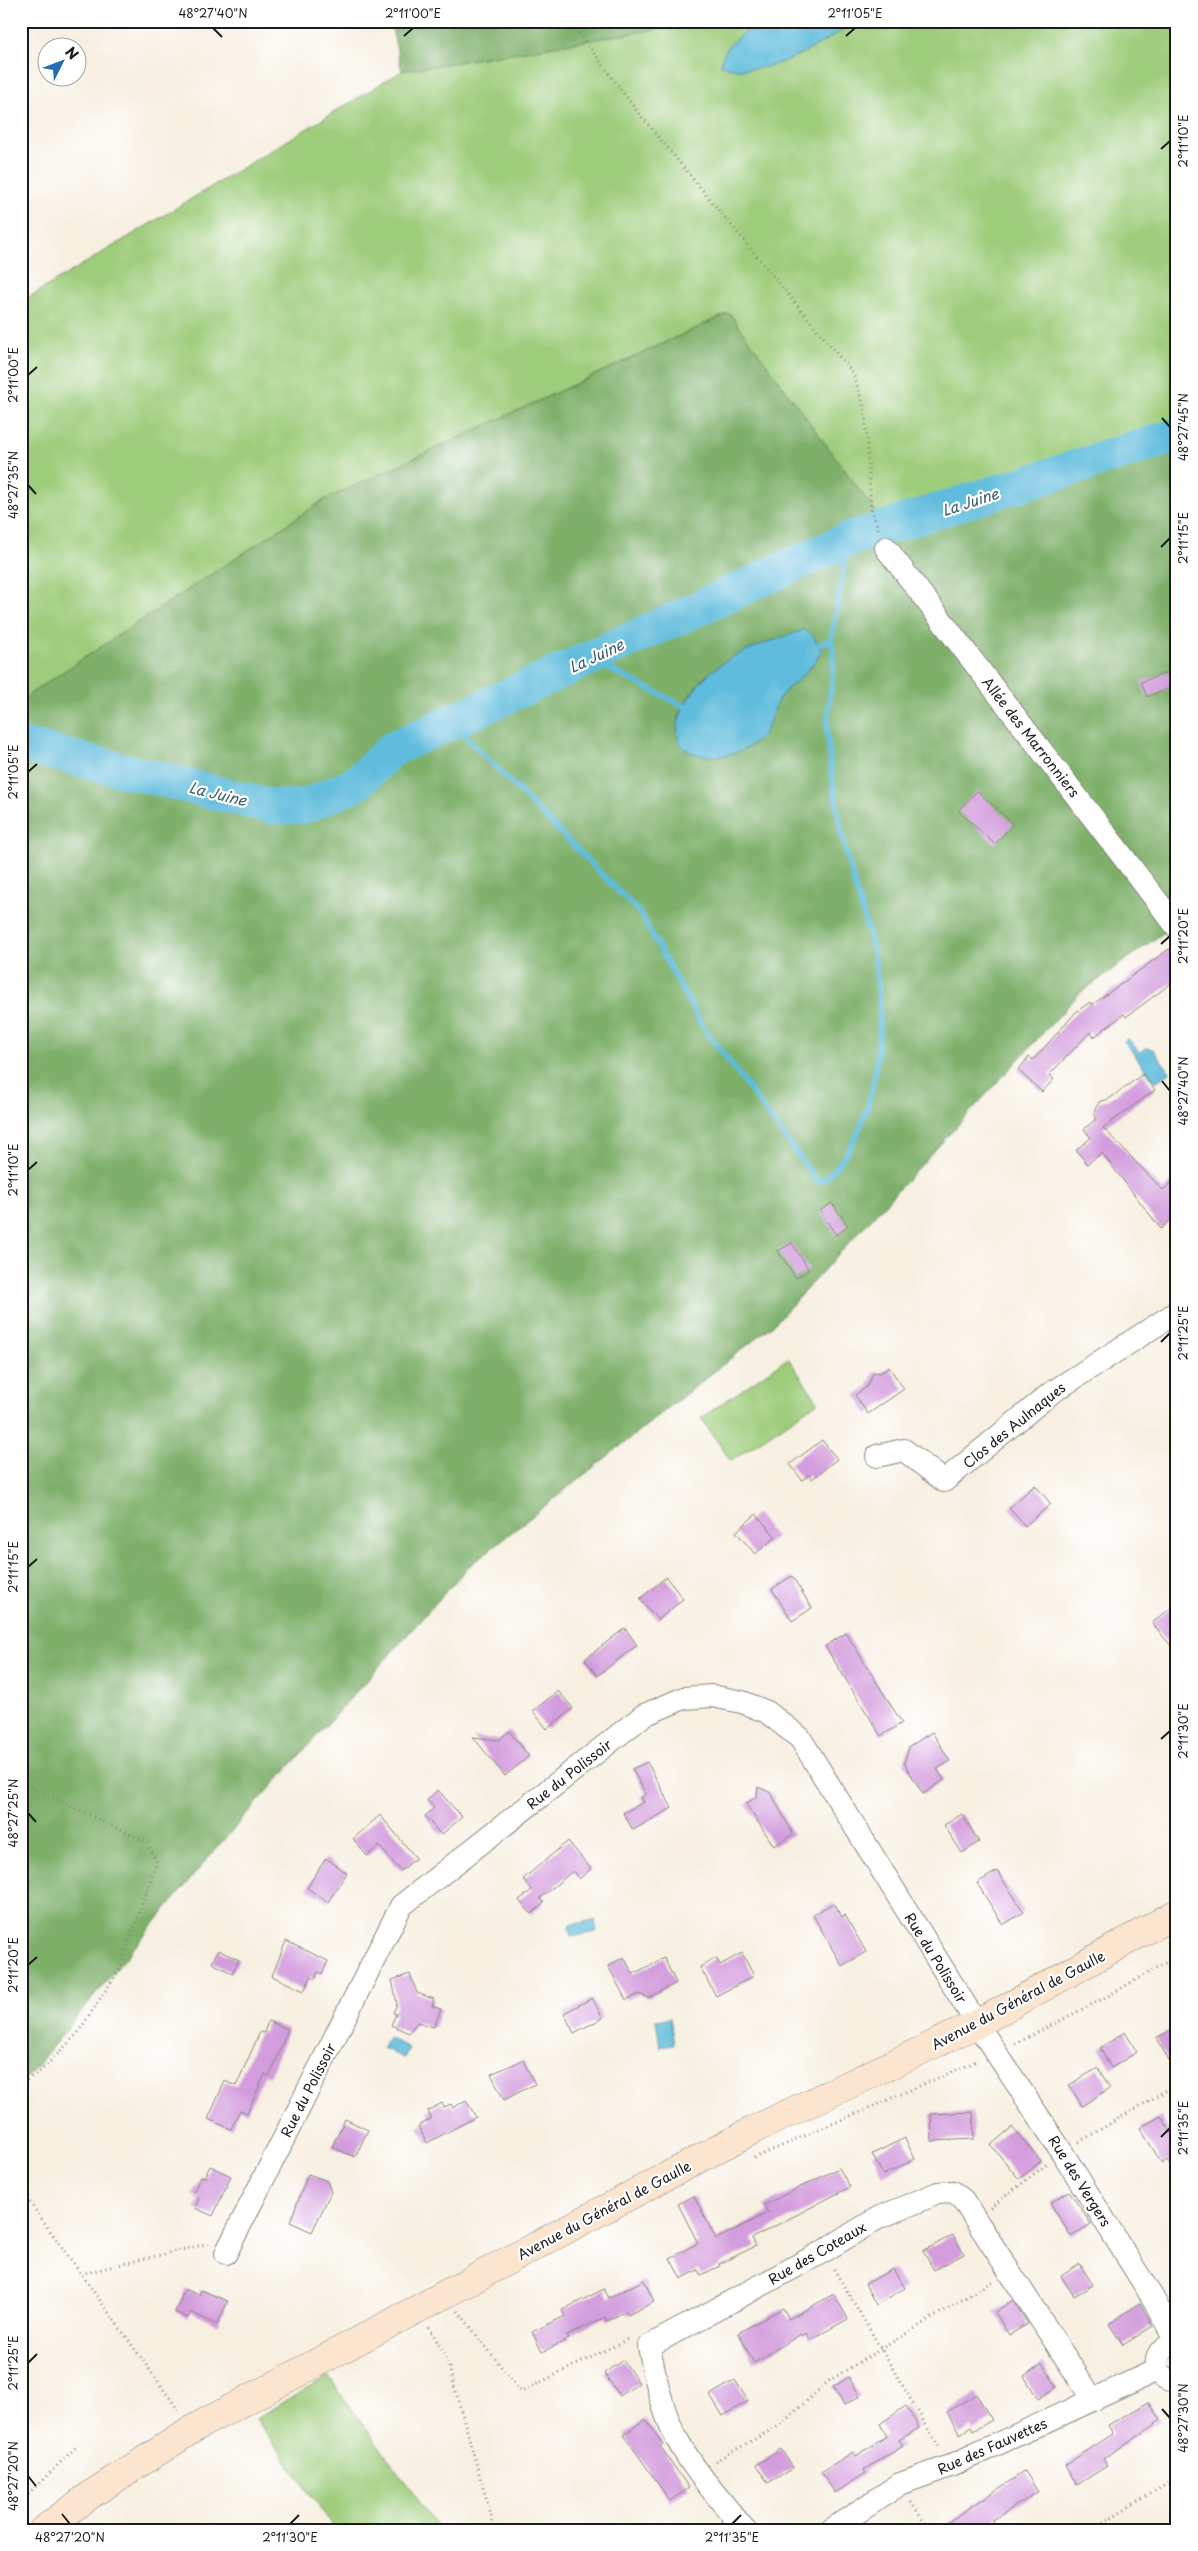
<svg xmlns="http://www.w3.org/2000/svg" width="1198" height="2551" viewBox="0 0 1198 2551" font-family="'Playpen Sans',sans-serif">
  <style>
    .green { fill: #9dcc7a; stroke: #5c744b }
    .forest { fill: #7eb06a; stroke: #4d6643; fill-rule: evenodd }
    .water { fill: #5ebcdc; stroke: #3d6c7c }
    .lines { fill: none; stroke-linecap: round; stroke-linejoin: round }
    .stream { stroke: #5ebcdc; stroke-width: 5.5 }
    .river { stroke: #5ebcdc; stroke-width: 35 }
    .building { fill: #d39cdd }
    .minor-casing { stroke: #8a867e; stroke-width: 24 }
    .secondary-casing { stroke: #8a867e; stroke-width: 29 }
    .path { stroke: #8a867e; stroke-width: 3; stroke-dasharray: 1 4; stroke-linecap: butt }
    .minor { stroke: #fff; stroke-width: 22 }
    .secondary { stroke: #fce5cf; stroke-width: 28 }
    .ticks { fill: none; stroke: #1c1c1c; stroke-width: 2 }
    .labels { text-anchor: middle; dominant-baseline: central; stroke-width: 4.5; stroke-linejoin: round; paint-order: stroke }
    .street-label { font-size: 14px; fill: #1c1c1c; stroke: #fff }
    .water-label { font-size: 15px; font-style: italic; fill: #365c69; stroke: #fff }
    .neatline { fill: none; stroke: #1c1c1c; stroke-width: 2 }
    .ticks-label { font-size: 12px; text-anchor: middle; fill: #1c1c1c }
  </style>
  <rect width="100%" height="100%" fill="#fff"/>
  <filter id="ink" filterUnits="userSpaceOnUse"><feTurbulence type="fractalNoise" baseFrequency=".02" numOctaves="2"/><feDisplacementMap in="SourceGraphic" scale="10" xChannelSelector="R" yChannelSelector="G"/><feConvolveMatrix kernelMatrix="1 2 1 2 8 2 1 2 1" color-interpolation-filters="sRGB"/></filter>
  <filter id="wash" filterUnits="userSpaceOnUse"><feTurbulence type="fractalNoise" baseFrequency=".0096" numOctaves="4" result="noise"/><feDisplacementMap in="SourceGraphic" scale="20" xChannelSelector="R" yChannelSelector="G"/><feGaussianBlur stdDeviation="1.12" result="paint"/><feColorMatrix in="noise" values="0 0 0 0 0 0 0 0 0 0 0 0 0 0 0 0 0 1.4 0 .05"/><feComposite in="paint" operator="in"/></filter>
  <g filter="url(#wash)">
    <rect width="100%" height="100%" fill="#f7f0e1"/>
    <path class="green" d="M706,21H1177V433L888,529L729,313L324,500L32,693L21,703V302L402,71Z
      M788,1358L818,1402L731,1461L701,1418Z
      M328,2376L440,2530H336L256,2419Z"/>
    <path class="forest" d="M390,21H706L402,71Z
      M729,313L888,529L1177,433V923L1080,993L774,1324L468,1567L213,1852L21,2085V703L31,693L324,500ZM812,634L818,645L812,666L781,695L678,718L686,700L705,676Z"/>
    <path class="water" d="M763,21H857C820,44 767,82 721,65C722,45 746,30 763,21Z
      M803,630L812,634L822,651C815,662 807,671 798,680C792,685 785,690 781,696C772,708 770,730 758,740C744,751 731,756 713,756C650,757 684,693 713,670C737,650 774,641 803,630Z
      M1128,1038L1140,1053L1146,1048L1153,1049L1170,1072L1155,1082L1124,1041Z
      M595,1920L597,1932L571,1937L569,1925Z
      M670,2018L674,2044L660,2046L656,2020Z
      M388,2037L409,2048L404,2058L383,2048Z"/>
    <g class="lines">
      <path class="stream" d="M811,649L831,639
        M587,658L688,708
        M451,722L640,913L700,1022L817,1181H822C880,1134 888,1019 873,951C866,919 854,888 847,856C838,820 832,778 828,741C824,707 839,672 831,639L849,539"/>
      <path class="river" d="M21,745L274,807L305,806L356,784L392,749L849,539L1177,435"/>
    </g>
    <g id="blocks">
      <path class="building" d="M1177,669V685L1147,697L1141,682Z
        M977,791L1013,824L995,844L958,811Z
        M1169,949L1177,959V979L1126,1017L1124,1014L1094,1037L1090,1032L1049,1075L1054,1079L1042,1092L1018,1070L1029,1057L1033,1060L1076,1012L1090,1002L1092,1005Z
        M1143,1074L1155,1090L1103,1128L1163,1190L1177,1177V1214L1161,1229L1102,1153L1087,1164L1076,1150L1091,1138L1084,1129L1095,1120V1109L1099,1102L1109,1099Z
        M832,1203L848,1226L836,1235L820,1211Z
        M792,1243L809,1270L796,1278L778,1251Z
        M889,1367L904,1389L868,1414L855,1395L867,1387L874,1372L880,1373Z
        M822,1440L837,1459L812,1479L809,1475L802,1480L790,1464Z
        M1035,1485L1051,1504L1025,1526L1009,1508Z
        M756,1514L776,1537L755,1554L736,1532Z
        M792,1576L812,1608L792,1621L772,1589Z
        M666,1577L683,1599L658,1620L640,1599Z
        M1177,1603V1653L1152,1623Z
        M625,1628L637,1645L597,1676L585,1659Z
        M846,1633L902,1723L881,1736L825,1646Z
        M558,1691L573,1708L547,1729L533,1711Z
        M509,1731L529,1756L505,1776L473,1737L499,1740Z
        M932,1732L950,1761L937,1769L944,1780L923,1794L904,1763L909,1747Z
        M647,1762L672,1808L633,1830L623,1813L644,1802L641,1797L646,1794L632,1769Z
        M758,1787L771,1793L793,1834L774,1846L746,1804L757,1796Z
        M438,1790L462,1817L441,1835L425,1816L434,1808L427,1800Z
        M962,1814L979,1842L962,1853L944,1825Z
        M380,1815L416,1858L401,1871L379,1846L367,1856L353,1839Z
        M568,1841L591,1869L579,1879L573,1871L540,1898L544,1903L531,1914L519,1900L532,1890L523,1879Z
        M326,1858L347,1873L328,1902L307,1888Z
        M997,1871L1024,1912L1003,1925L977,1883Z
        M833,1903L842,1917L845,1915L866,1952L842,1966L813,1915Z
        M286,1941L328,1961L322,1974L318,1972L315,1979L311,1977L304,1991L272,1976Z
        M218,1950L239,1960L232,1973L212,1963Z
        M742,1953L754,1976L716,1996L700,1967L716,1958L720,1965Z
        M624,1957L633,1974L664,1958L676,1983L648,1998L639,1994L626,2000L608,1966Z
        M410,1974L417,1993L434,1999L432,2006L441,2009L434,2027L417,2022L409,2033L391,2025L396,2014L393,2013L397,2004L392,1980Z
        M592,1998L603,2018L574,2033L564,2013Z
        M268,2021L288,2029L274,2066L269,2076L265,2074L247,2113L240,2110L231,2129L208,2119L225,2081L236,2086L260,2032L264,2033Z
        M1177,2027V2074L1156,2038Z
        M1125,2032L1137,2052L1111,2068L1100,2048Z
        M523,2060L535,2084L504,2100L491,2074Z
        M1098,2068L1110,2088L1082,2106L1069,2085Z
        M466,2100L476,2117L427,2143L418,2126L431,2119L427,2111L442,2103L444,2107L451,2104L453,2108Z
        M973,2112L974,2139L932,2141L931,2114Z
        M1161,2116L1177,2142V2176L1167,2160L1162,2164L1140,2128Z
        M345,2119L368,2130L355,2157L332,2147Z
        M1012,2127L1041,2161L1019,2179L991,2145Z
        M905,2138L915,2159L883,2175L872,2154Z
        M210,2166L231,2176L213,2216L195,2208L199,2198L192,2195L201,2176L205,2177Z
        M839,2168L850,2187L752,2238L756,2246L719,2264L720,2266L701,2275L698,2270L681,2279L670,2258L698,2243L678,2204L694,2196L716,2239L768,2213L764,2205Z
        M308,2174L327,2181L331,2192L312,2232L290,2222Z
        M1069,2191L1091,2224L1071,2236L1050,2203Z
        M953,2235L964,2254L934,2270L923,2251Z
        M1080,2264L1093,2285L1074,2296L1061,2276Z
        M893,2269L905,2288L876,2305L865,2284Z
        M644,2280L654,2302L628,2315L626,2311L607,2321L605,2317L567,2336L569,2339L542,2352L532,2332L565,2316L562,2310L604,2289L609,2298Z
        M185,2289L199,2295L201,2290L228,2301L217,2325L191,2312L188,2318L175,2312Z
        M834,2294L848,2319L810,2340L806,2333L803,2336L801,2334L754,2363L738,2333L783,2308L789,2319Z
        M1013,2300L1028,2324L1009,2335L995,2312Z
        M1140,2303L1153,2326L1123,2345L1109,2324Z
        M623,2360L639,2383L620,2396L604,2373Z
        M1042,2363L1057,2387L1038,2399L1024,2376Z
        M849,2377L860,2396L844,2405L833,2387Z
        M735,2380L748,2401L723,2416L710,2395Z
        M976,2394L992,2420L973,2431L971,2427L960,2434L947,2412Z
        M1149,2402L1161,2420L1103,2459L1107,2466L1077,2485L1065,2465L1113,2434L1108,2425Z
        M906,2406L919,2428L899,2440L903,2446L864,2470L866,2473L835,2493L821,2472L853,2452L856,2456L887,2436L880,2424Z
        M645,2419L663,2444L660,2446L689,2488L670,2501L624,2435Z
        M781,2449L793,2468L768,2483L756,2465Z
        M1025,2471L1038,2492L993,2520L994,2523L984,2530H936Z"/>
    </g>
  </g>
  <g filter="url(#ink)">
    <use href="#blocks" fill-opacity="0" stroke="#8a867e" stroke-width="1"/>
    <g class="lines">
      <defs>
        <path id="minor" d="M886,548L1177,927
          M877,1456L904,1450L944,1481L1051,1393L1177,1312
          M226,2253L401,1906L644,1715L684,1698L712,1696L742,1702L767,1712L800,1738L977,2024L1062,2152L1154,2300L1172,2334L1174,2344
          M1177,2344C1150,2344 1150,2381 1177,2381
          M745,2530C719,2498 688,2465 671,2427C660,2401 654,2373 649,2346L824,2251L878,2218L938,2193L953,2192L963,2200L1093,2400
          M831,2530L900,2484L950,2466L1157,2370"/>
        <path id="secondary" d="M43,2530L93,2493L198,2426L755,2129L977,2024L1177,1913"/>
      </defs>
      <use href="#minor" class="minor-casing"/>
      <use href="#secondary" class="secondary-casing"/>
      <path class="path" d="M570,21L637,111L853,373L865,411L871,509L879,531
        M21,1783L147,1842L157,1862L119,1970L77,2034L42,2070L21,2084
        M1015,2044L1108,1996L1177,1956
        M1079,2142L1177,2084
        M754,2158L977,2061
        M21,2190L179,2411
        M990,2208L1047,2164
        M834,2269L940,2449
        M81,2274L210,2243
        M458,2311L521,2392L630,2338
        M429,2327L446,2357L495,2530
        M715,2461L780,2425L830,2380L993,2281
        M21,2501L78,2445
        M911,2502L929,2530
        M1090,2530L1177,2478"/>
      <use href="#minor" class="minor"/>
      <use href="#secondary" class="secondary"/>
    </g>
  </g>
  <path class="ticks" d="M213,28L222,37M404,36L413,28M846,36L855,28M1161,149L1170,141M28,375L37,367M1162,418L1170,427M28,485L36,494M1161,547L1170,538M28,772L37,764M1161,944L1170,936M1162,1081L1170,1091M28,1170L37,1162M1161,1342L1170,1333M28,1567L37,1559M1161,1739L1170,1731M28,1813L36,1822M28,1965L37,1957M1161,2137L1170,2128M28,2363L37,2354M1162,2409L1170,2418M28,2476L36,2486M62,2514L70,2524M290,2524L299,2515M732,2524L741,2515"/>
  <g class="labels">
    <g class="street-label">
      <text transform="translate(1031 737) rotate(52)">Allée des Marronniers</text>
      <text transform="translate(1014 1425) rotate(-39)">Clos des Aulnaques</text>
      <text transform="translate(569 1774) rotate(-38)">Rue du Polissoir</text>
      <text transform="translate(936 1958) rotate(58)">Rue du Polissoir</text>
      <text transform="translate(1018 2000) rotate(-28)">Avenue du Général de Gaulle</text>
      <text transform="translate(308 2090) rotate(-63)">Rue du Polissoir</text>
      <text transform="translate(1080 2181) rotate(58)">Rue des Vergers</text>
      <text transform="translate(604 2210) rotate(-28)">Avenue du Général de Gaulle</text>
      <text transform="translate(817 2253) rotate(-30)">Rue des Coteaux</text>
      <text transform="translate(992 2446) rotate(-24)">Rue des Fauvettes</text>
    </g>
    <g class="water-label">
      <text transform="translate(970 501) rotate(-18)">La Juine</text>
      <text transform="translate(596 655) rotate(-25)">La Juine</text>
      <text transform="translate(218 793) rotate(14)">La Juine</text>
    </g>
  </g>
  <rect width="1198" height="2551" fill="none" stroke="#fff" stroke-width="55"/>
  <g transform="translate(62 62) rotate(48)"><circle r="24" fill="#ffffff" stroke="#a4a4a4"/>
  <path d="M0-4L9 19L0 12L-9 19Z" fill="#1f6fb2"/>
  <text y="-8" font-size="14" font-weight="bold" text-anchor="middle" fill="#1c1c1c">N</text>
  </g>
  <rect x="28" y="28" width="1142" height="2496" class="neatline"/>
  <g class="ticks-label">
    <text x="213" y="18">48°27'40"N</text>
    <text x="413" y="18">2°11'00"E</text>
    <text x="855" y="18">2°11'05"E</text>
    <text transform="translate(1184 141) rotate(-90)" y="4">2°11'10"E</text>
    <text transform="translate(14 375) rotate(-90)" y="4">2°11'00"E</text>
    <text transform="translate(1184 427) rotate(-90)" y="4">48°27'45"N</text>
    <text transform="translate(14 485) rotate(-90)" y="4">48°27'35"N</text>
    <text transform="translate(1184 538) rotate(-90)" y="4">2°11'15"E</text>
    <text transform="translate(14 772) rotate(-90)" y="4">2°11'05"E</text>
    <text transform="translate(1184 936) rotate(-90)" y="4">2°11'20"E</text>
    <text transform="translate(1184 1091) rotate(-90)" y="4">48°27'40"N</text>
    <text transform="translate(14 1170) rotate(-90)" y="4">2°11'10"E</text>
    <text transform="translate(1184 1333) rotate(-90)" y="4">2°11'25"E</text>
    <text transform="translate(14 1567) rotate(-90)" y="4">2°11'15"E</text>
    <text transform="translate(1184 1731) rotate(-90)" y="4">2°11'30"E</text>
    <text transform="translate(14 1813) rotate(-90)" y="4">48°27'25"N</text>
    <text transform="translate(14 1965) rotate(-90)" y="4">2°11'20"E</text>
    <text transform="translate(1184 2128) rotate(-90)" y="4">2°11'35"E</text>
    <text transform="translate(14 2363) rotate(-90)" y="4">2°11'25"E</text>
    <text transform="translate(1184 2418) rotate(-90)" y="4">48°27'30"N</text>
    <text transform="translate(14 2476) rotate(-90)" y="4">48°27'20"N</text>
    <text x="70" y="2542">48°27'20"N</text>
    <text x="290" y="2542">2°11'30"E</text>
    <text x="732" y="2542">2°11'35"E</text>
  </g>
</svg>
